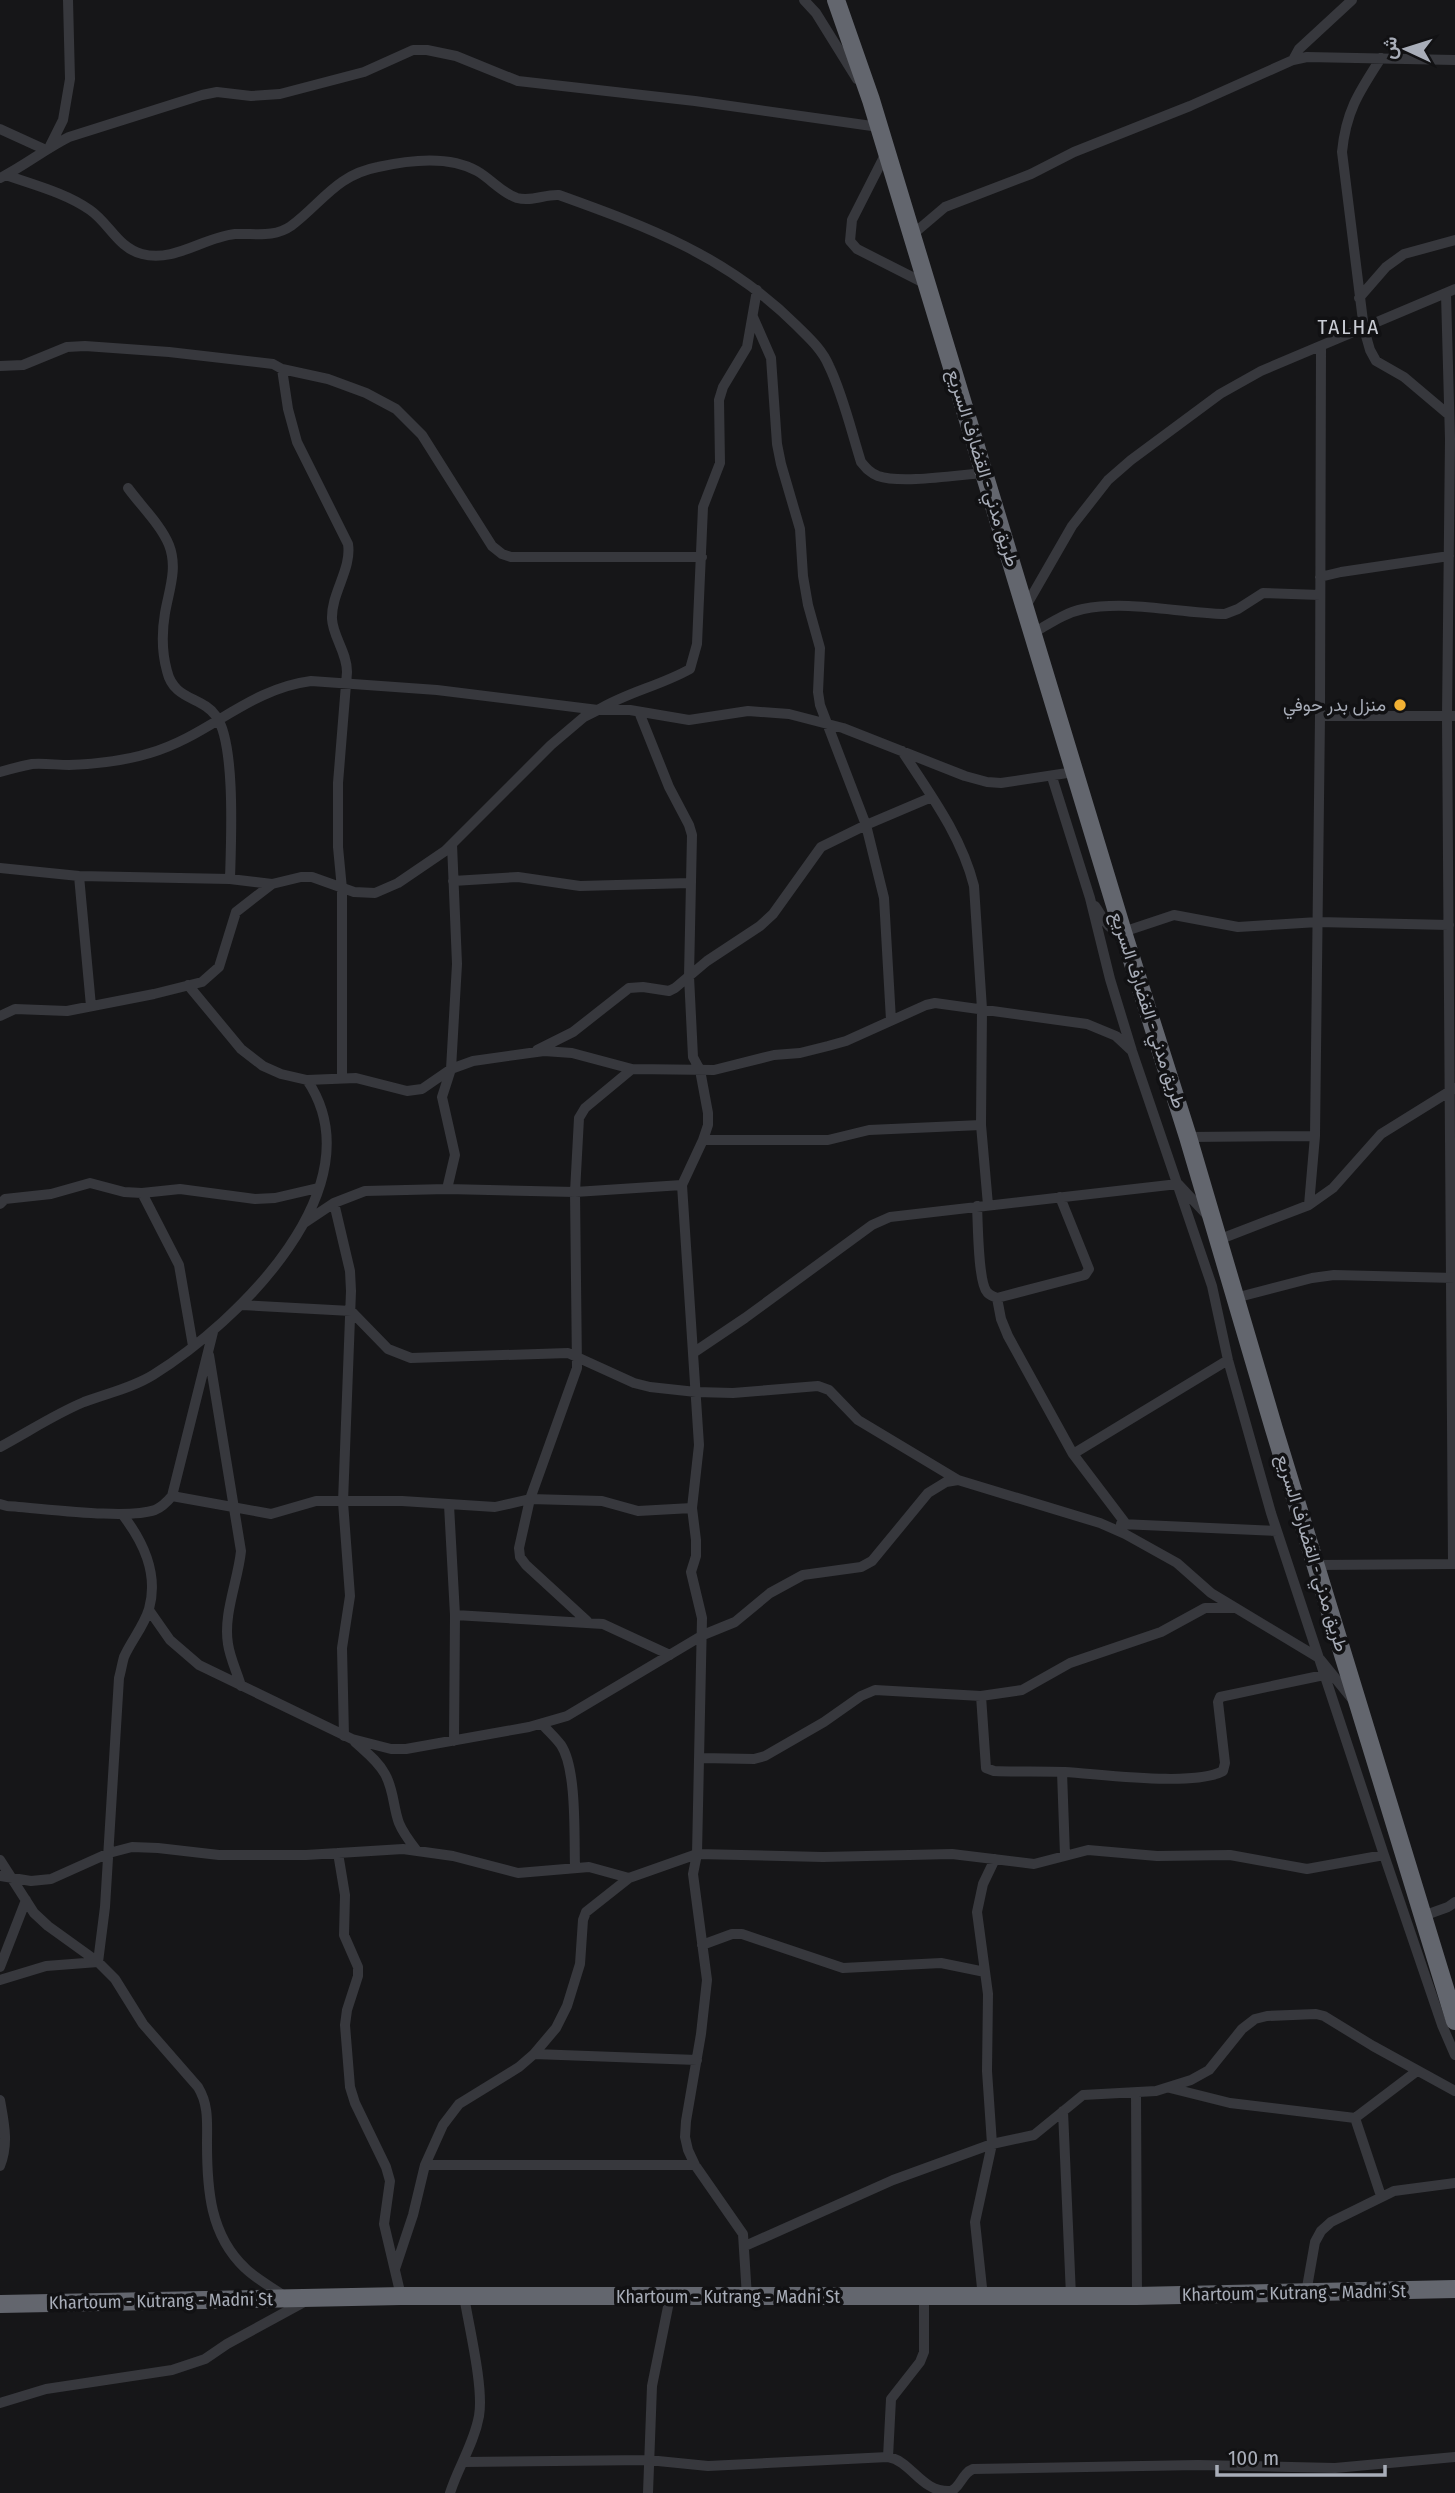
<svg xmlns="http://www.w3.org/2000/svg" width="1455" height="2493" viewBox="0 0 1455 2493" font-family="'Fira Sans Condensed',Vazirmatn,sans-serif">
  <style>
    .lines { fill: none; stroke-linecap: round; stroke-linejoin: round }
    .street { stroke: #37383d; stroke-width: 10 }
    .highway { stroke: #63666e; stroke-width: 18 }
    .poi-dot { fill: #f2b134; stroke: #111113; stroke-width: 2.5 }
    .labels { text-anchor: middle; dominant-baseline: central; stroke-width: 7; stroke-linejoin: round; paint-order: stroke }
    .street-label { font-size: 18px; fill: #a8adb8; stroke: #111113 }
    .poi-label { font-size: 18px; fill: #a8adb8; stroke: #111113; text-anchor: end }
    .quarter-label { font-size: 21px; letter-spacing: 2px; fill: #c9ccd4; stroke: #111113 }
  </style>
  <rect width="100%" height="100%" fill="#161618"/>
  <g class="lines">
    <path class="street" d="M804,0L816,13L857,79
      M1381,58C1359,92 1346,111 1342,152L1364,329L1370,350L1376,361L1404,377L1449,415
      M1293,60L1299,49L1352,0
      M0,129L46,150
      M50,146L63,120L70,79L68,0
      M886,153L852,220L850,241L857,249L926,284
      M6,175C34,185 66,193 90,210C109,223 118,248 142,254C174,263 204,237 235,234C254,233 274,238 291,226C322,203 336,175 378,167C409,160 449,155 477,171C491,179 502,193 517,198C532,202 545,194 559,195C648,227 727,256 796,325C808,337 822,349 829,366C843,395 851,430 861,462C866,468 870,473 878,476C901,484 957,475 984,473
      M0,178C24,166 45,149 69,137L202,95L217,92L251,96L280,94L364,72L413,50H427L456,56L518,81L695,101L879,127
      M912,235L945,207L1031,174L1074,152L1190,106L1293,60L1307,57L1455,60
      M1446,294L1450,439L1447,717L1453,1564
      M1359,298L1386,267L1404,254L1455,240
      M753,317L771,358L777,444L781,464L800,529L803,576L808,605L820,648L818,692L820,705L866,825L884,898L891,1020
      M0,366L23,365L67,347L85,346L169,352L273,364L282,369L288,409L297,442L348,544C352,569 331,593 332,619C333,637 347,652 347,672L338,783V847L342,889V1078
      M282,369L328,379L366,393L396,409L422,435L492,546L502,554L511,557H702
      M128,488C141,506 161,525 169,545C178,568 169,590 165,613C162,631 162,653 167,671C174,701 202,696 216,716C236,743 231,843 230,879
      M1320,577L1341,572L1449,556
      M1026,606L1072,526L1108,480L1131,460L1220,394L1261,371L1455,289
      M1033,633C1049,624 1064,613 1083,609C1129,600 1178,613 1225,614L1238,609L1263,593L1320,595
      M639,712L669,787L689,825L692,835L689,976L693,1057L700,1070L708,1113V1125L703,1140L682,1185L699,1445L692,1508L696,1540V1556L691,1572L702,1618L697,1854L693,1874L707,1980L701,2034L686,2121L685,2137L688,2150L695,2165L743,2234L747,2297
      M1320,716H1455
      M902,751C930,794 961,835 974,886L982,1009L981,1125L988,1205
      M0,772C10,769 21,766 32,764C44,763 57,765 69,765C96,764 124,761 150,753C209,736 248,689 311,681L437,690L598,710C627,692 660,686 690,669L697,644L703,507L720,463L719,400L723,387L747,347L757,290
      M1052,777L1090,898L1110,979L1132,1051L1212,1286L1228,1360L1271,1513L1384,1855L1442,2025L1455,2055
      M0,868L79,876L230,879L272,884L301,877H312L354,892L375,893L398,883L445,851L551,745L584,717L598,710H630L689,720L748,711L789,714L843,728L965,776L987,782L1001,783L1074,772
      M79,876L91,1006
      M453,881L518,877L580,886L690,883
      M1095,906C1103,917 1108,932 1123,932L1174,915L1238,927L1318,922L1449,925
      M188,985L241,1049L263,1066L281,1074L307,1080L356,1078L407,1091L422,1089L451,1069L473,1061L544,1051L572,1053L632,1069L714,1070L774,1055L800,1053L828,1046L846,1041L926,1005L935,1003L1087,1024L1116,1036L1131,1050
      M0,1016L15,1009L67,1011L154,994L202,982L219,967L236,912L272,884
      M537,1050L573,1032L629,988L643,987L669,991L675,988L707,961L760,926L773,914L821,847L866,825L932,797
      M1188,1137L1315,1136
      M703,1140H828L869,1130L981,1125
      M447,1189L455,1155L442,1097L451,1069L457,964L452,844
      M142,1193L179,1265L193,1346
      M334,1203L350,1271L351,1291L343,1502L350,1596L342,1648L344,1736
      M0,1204L5,1199L51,1194L90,1183L124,1192L142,1193L180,1189L255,1199L275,1198L318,1188
      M1309,1205L1315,1136L1320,716L1321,347
      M977,1206C978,1223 978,1282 987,1292C990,1296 993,1296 997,1298L1085,1275L1089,1269L1060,1197
      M304,1223L334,1203L365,1191L447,1189L575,1192L682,1185
      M1218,1240L1309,1205L1333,1188L1381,1134L1455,1088
      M997,1298L1001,1319L1008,1336L1073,1454L1126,1524
      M1235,1298L1312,1278L1334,1275L1455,1278
      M242,1305L351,1311L388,1349L411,1358L568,1353L634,1383L650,1387L696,1392L733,1393L818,1386L829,1390L858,1420L958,1480L1100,1523L1125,1534L1177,1563L1211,1593L1319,1658L1353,1700
      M693,1353L745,1318L872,1225L890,1217L1178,1184L1208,1216
      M209,1355L241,1551C238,1581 223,1614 228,1644C230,1658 237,1672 241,1686
      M0,1447C28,1432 55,1414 84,1402C108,1393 132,1388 153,1375C237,1323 379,1186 307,1080
      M1073,1454L1228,1360
      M172,1496L271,1514L316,1501H402L495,1507L530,1499L602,1501L638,1511L692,1508
      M0,1504L7,1506C41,1508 126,1520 155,1510C162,1507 167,1502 172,1496L213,1332
      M449,1505L455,1615L454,1741
      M1121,1524L1277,1531
      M1316,1565L1455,1564
      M149,1610L170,1640L199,1665L352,1739L391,1749H406L529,1727L567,1716L703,1635L735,1622L770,1593L803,1575L861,1567L872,1561L928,1493L946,1482L958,1480
      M455,1615L603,1624L670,1655
      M587,1621L526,1565L520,1557L519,1548L530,1499L577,1368L575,1192L579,1118L585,1108L632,1069
      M981,1696L986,1768L994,1771C1018,1772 1042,1771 1065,1772C1101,1774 1194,1787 1223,1771L1225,1763L1218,1702L1220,1697L1324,1675
      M542,1724C548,1731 555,1737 561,1745C577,1769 574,1836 575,1867
      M355,1742C366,1752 378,1761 385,1774C394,1790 393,1807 399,1823C403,1833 410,1842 417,1851
      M701,1758L754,1759L765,1756L824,1722L861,1696L875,1690L981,1696L1022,1690L1070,1663L1161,1632L1205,1608H1233
      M1062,1772L1065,1855
      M338,1853L345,1895L344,1935L358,1967V1976L347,2010L345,2025L350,2087L355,2103L386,2167L390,2181L384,2224L401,2296
      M0,1860L34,1913L48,1926L98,1962L115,1979L143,2024L198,2087C209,2105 207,2123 207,2144C207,2189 210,2235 245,2268C256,2279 272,2287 284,2296
      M0,1876L31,1881L51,1879L109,1853L132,1847L158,1848L219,1855H306L403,1849L453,1856L518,1873L589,1867L629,1878L697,1854L823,1857L952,1854L1034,1864L1088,1850L1157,1856L1230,1855L1307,1869L1384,1855
      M1423,1916L1448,1907L1455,1902
      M702,1945L732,1934H742L843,1968L941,1963L985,1972
      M98,1962L105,1907L119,1678C121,1671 122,1664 124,1657C131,1641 144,1626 149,1609C159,1573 143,1541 122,1514
      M0,1967L26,1900
      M0,1980L46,1966L98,1962
      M534,2054L697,2060
      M1170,2088L1230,2103L1355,2118L1417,2071
      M1136,2093L1137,2296
      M0,2100C4,2123 9,2143 0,2166
      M1063,2111L1071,2296
      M1355,2118L1381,2196
      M425,2165H695
      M745,2246L893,2180L992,2144L1034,2135L1083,2095L1156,2091L1191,2080L1209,2070L1242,2029L1255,2019L1267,2016L1316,2014L1324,2016L1373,2046L1455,2091
      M395,2269L413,2215L425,2165L443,2125L459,2104L519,2067L534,2054L556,2028L567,2006L580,1964L583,1920L586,1912L629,1878
      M1306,2293L1315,2242L1321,2231L1331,2222L1394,2191L1455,2183
      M983,2297L975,2222L992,2144L987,2071L988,1994L977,1912L983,1884L995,1859
      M0,2403L46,2389L172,2370L205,2359L227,2344L304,2302
      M888,2457L891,2399L920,2362L924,2352V2297
      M464,2462L648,2460L708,2466L888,2457C912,2461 921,2493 951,2491C961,2487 962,2473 973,2469L1198,2465L1335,2468L1455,2457
      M450,2493C458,2467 474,2444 479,2416C484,2388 469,2327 464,2296
      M648,2493L652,2386L670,2297"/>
    <path class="highway" d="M836,0L871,100L1123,932L1188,1137L1274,1429L1455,2021
      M0,2304L401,2296H1137L1455,2289"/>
  </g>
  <circle class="poi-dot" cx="1400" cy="705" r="7"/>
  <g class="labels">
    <g class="street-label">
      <text transform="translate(983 468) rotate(73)">طريق مدني - القضارف السريع</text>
      <text transform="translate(1148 1010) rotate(72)">طريق مدني - القضارف السريع</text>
      <text transform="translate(1312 1553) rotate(73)">طريق مدني - القضارف السريع</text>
      <text transform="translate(1294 2293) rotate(-1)">Khartoum - Kutrang - Madni St</text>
      <text x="728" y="2297">Khartoum - Kutrang - Madni St</text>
      <text transform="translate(161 2301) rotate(-1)">Khartoum - Kutrang - Madni St</text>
    </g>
    <g class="poi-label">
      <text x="1386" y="705">منزل بدر حوفي</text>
    </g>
    <g class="quarter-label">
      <text x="1349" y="327">TALHA</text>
    </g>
  </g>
  <g transform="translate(1406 49) rotate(274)" stroke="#111113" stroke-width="5" paint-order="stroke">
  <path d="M0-5L12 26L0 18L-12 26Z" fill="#a8adb8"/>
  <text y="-10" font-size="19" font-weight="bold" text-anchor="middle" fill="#a8adb8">ش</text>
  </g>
  <path d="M1217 2465v10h168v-10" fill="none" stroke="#a8adb8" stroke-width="3.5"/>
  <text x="1228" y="2465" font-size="21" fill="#a8adb8" stroke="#111113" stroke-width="5" paint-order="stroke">100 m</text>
</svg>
